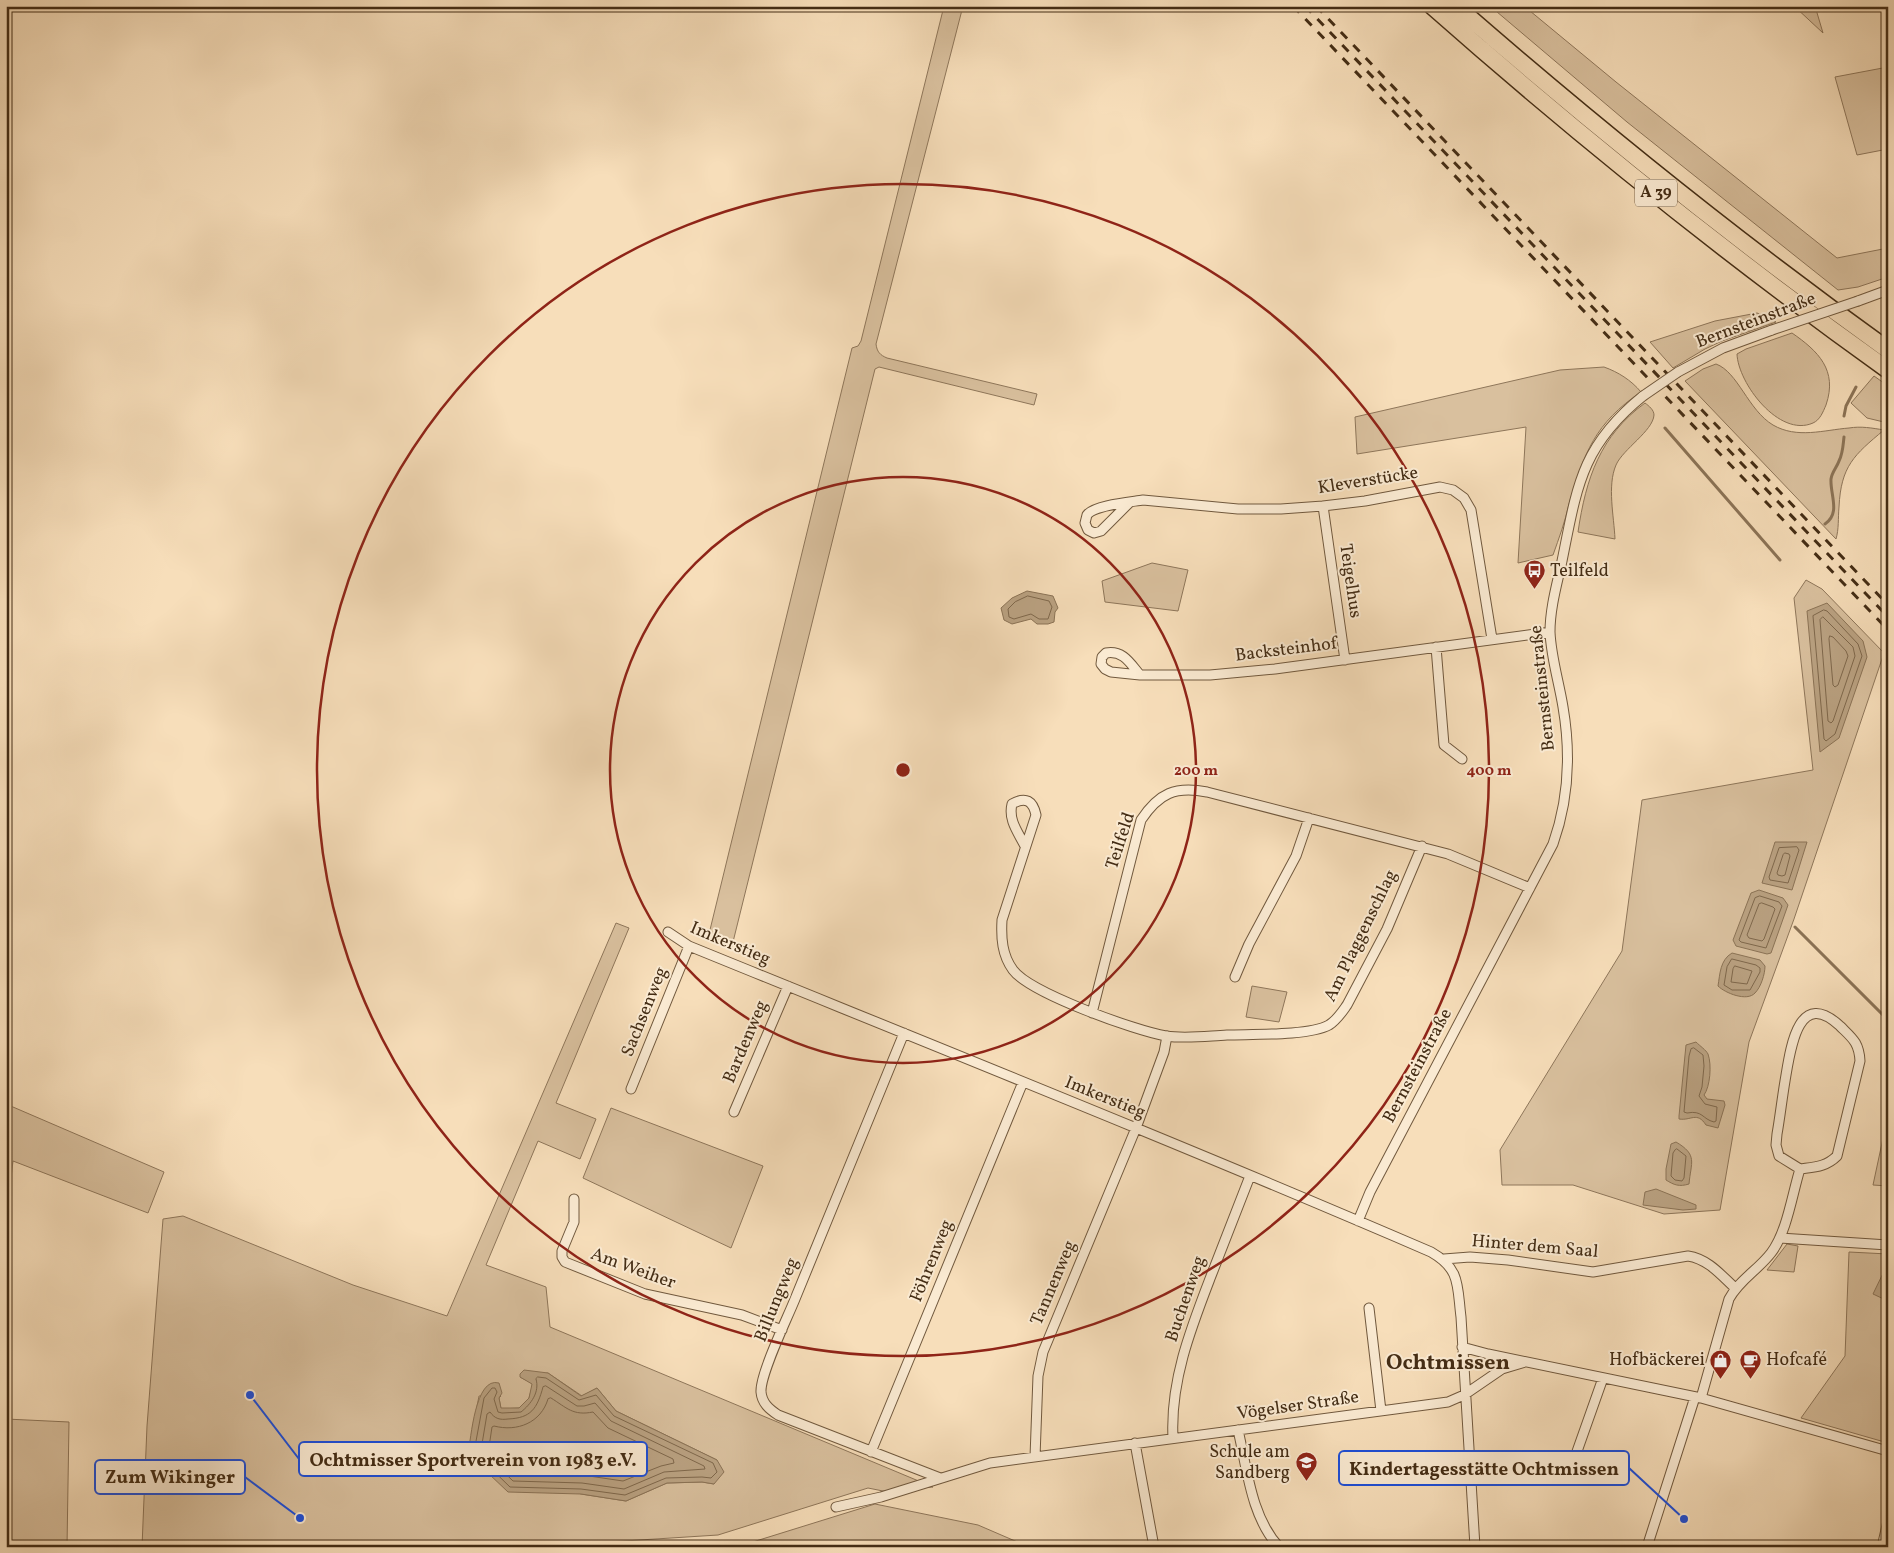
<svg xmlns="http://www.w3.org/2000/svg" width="1894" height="1553" viewBox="0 0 1894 1553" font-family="Vollkorn,serif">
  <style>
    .green { fill: #d9c09e; stroke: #8e765a; fill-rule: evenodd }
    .water { fill: #baa282; stroke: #8b7356 }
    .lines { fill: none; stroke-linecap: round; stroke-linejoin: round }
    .shore { stroke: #7f684c; stroke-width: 1 }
    .stream { stroke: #8b7356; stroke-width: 3 }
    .minor-casing { stroke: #71593e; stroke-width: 11 }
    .motorway-casing { stroke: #442d15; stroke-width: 19 }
    .minor { stroke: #faead2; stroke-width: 9 }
    .motorway { stroke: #f7deba; stroke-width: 16 }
    .rail { stroke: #442d15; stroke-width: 3; stroke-dasharray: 9 9; stroke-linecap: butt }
    .minor-bridge-casing { stroke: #71593e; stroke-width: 11; stroke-linecap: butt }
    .minor-bridge { stroke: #faead2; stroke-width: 9 }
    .ring { fill: none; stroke: #8f2418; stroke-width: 2.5 }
    .labels { text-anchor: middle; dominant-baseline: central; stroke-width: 4; stroke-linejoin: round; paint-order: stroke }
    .shield { fill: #faead2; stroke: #7b664e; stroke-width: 1 }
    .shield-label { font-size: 16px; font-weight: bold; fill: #442d15 }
    .street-label { font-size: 18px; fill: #442d15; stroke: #faead2 }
    .poi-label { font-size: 18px; fill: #442d15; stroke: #faead2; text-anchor: start }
    .district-label { font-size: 22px; font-weight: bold; fill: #442d15; stroke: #faead2 }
    .centre { fill: #8f2418; stroke: #faead2; stroke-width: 2.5 }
    .ring-label { font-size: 15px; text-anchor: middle; font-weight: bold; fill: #8f2418; stroke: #faead2; stroke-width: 4; stroke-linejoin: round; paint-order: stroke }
    .leader { fill: none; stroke: #1d4ed8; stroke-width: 2 }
    .callout-dot { fill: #1d4ed8; stroke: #faead2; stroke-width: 2 }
    .callout { fill: #faead2; stroke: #1d4ed8; stroke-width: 2 }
    .callout-label { font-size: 19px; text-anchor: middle; font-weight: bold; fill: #442d15 }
  </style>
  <rect width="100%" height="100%" fill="#f7deba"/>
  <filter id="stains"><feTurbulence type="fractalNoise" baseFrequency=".004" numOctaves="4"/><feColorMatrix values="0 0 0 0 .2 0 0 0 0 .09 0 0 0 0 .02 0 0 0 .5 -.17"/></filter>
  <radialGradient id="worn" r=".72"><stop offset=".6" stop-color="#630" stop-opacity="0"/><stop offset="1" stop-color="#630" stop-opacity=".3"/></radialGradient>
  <path class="green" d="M944,6H963L876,344C877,352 880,355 887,358L1037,394L1034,405L879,367L875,369L731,950L708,938L852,348L858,346L861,341Z
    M1490,6H1524L1616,82L1837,258L1888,248V277L1858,287L1838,290L1627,122Z
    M1794,6H1815L1823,33Z
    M1888,67V149L1857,155L1835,77Z
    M1757,313L1769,317L1776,322L1722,341L1705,349L1673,368L1650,342L1715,321Z
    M1792,333C1818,351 1838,370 1826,405C1823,412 1820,420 1813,423C1779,438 1738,383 1737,354L1746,349Z
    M1716,364C1738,372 1748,410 1773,425C1797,439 1824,430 1849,428C1861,426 1872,428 1884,430C1854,455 1841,466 1839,507C1838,518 1839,529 1836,539L1685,381L1703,369Z
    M1604,367C1618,372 1631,380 1641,392C1595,423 1584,453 1569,504C1565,522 1559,538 1553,555L1518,563L1526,427L1357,454L1355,417L1560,370Z
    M1874,376L1888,386V423L1867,418L1851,403Z
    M1645,403C1649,406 1654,410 1654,415C1653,431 1623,449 1616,465C1607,486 1614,516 1615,539L1578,532C1586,478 1600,436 1645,403Z
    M1152,563L1188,570L1178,611L1105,602L1102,581Z
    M1806,580L1822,589L1884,653L1794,919L1749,1042L1720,1210L1664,1214L1573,1185H1502L1500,1150L1622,951L1642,800L1813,770L1794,598Z
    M616,923L629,928L556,1103L596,1119L580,1159L538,1141L486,1265L546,1287L550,1327L933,1487L883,1491L868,1488L718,1535L530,1547H142L147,1426L163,1219L183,1216L353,1285L447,1316ZM548,1373L582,1396L597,1388L616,1411L717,1460L714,1484L702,1482L667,1483L626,1501L581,1494L468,1454L479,1396H501L499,1398L501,1409L519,1408L529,1398L533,1384L520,1377Z
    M1252,986L1287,992L1279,1022L1246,1017Z
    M6,1104L164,1172L148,1213L13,1161L6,1220Z
    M611,1108L763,1166L731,1248L583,1178Z
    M1888,1115V1186L1873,1185Z
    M1787,1244L1798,1246L1794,1272L1767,1270Z
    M1849,1252L1888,1254V1443L1801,1418L1845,1356Z
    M6,1419L69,1422L67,1547H6Z
    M875,1504L978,1525L1029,1547H743V1545Z"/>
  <path class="water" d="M1027,591L1053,596L1058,608L1055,612L1054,622L1048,624H1037L1031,619L1012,624L1004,620L1001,608L1012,598Z
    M1827,603L1863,641L1867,657L1839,738L1820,752L1807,611Z
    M1775,842H1807L1792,890L1762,883Z
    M1759,890L1783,898L1788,905L1771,953L1767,954L1736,946L1733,940L1751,893Z
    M1732,953L1760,960L1765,966C1765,974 1761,987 1755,993C1747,1002 1725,993 1718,986C1720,974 1720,960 1732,953Z
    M1696,1042C1700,1046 1706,1050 1708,1054C1712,1065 1710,1087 1704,1095L1707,1099L1724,1101L1725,1105L1718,1128L1706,1125C1697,1111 1691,1121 1679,1119V1116L1686,1045Z
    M1676,1142C1698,1155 1691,1162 1689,1184C1679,1187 1674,1185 1666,1180V1169L1671,1144Z
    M1656,1189L1696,1205V1209L1683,1210L1643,1205L1645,1192Z
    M1888,1263V1301L1873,1294Z
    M524,1370L548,1373L581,1396L597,1388L616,1411L717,1460L724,1472L714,1484L702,1482L667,1483L626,1501L581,1494L508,1492L468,1454C471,1439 475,1376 499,1383L502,1393L499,1398L501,1408H519L529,1398L532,1384L520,1377V1374Z"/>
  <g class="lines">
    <path class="shore" d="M1028,596L1049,601L1052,607L1048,619H1039L1031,614L1014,619L1009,617L1008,609L1015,602Z
      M1824,610L1827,611L1858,644L1862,656L1835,734L1826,741L1824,739L1813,616Z
      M1823,617L1853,647L1855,656L1833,721L1831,723L1828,721L1820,620Z
      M1830,636L1833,637L1846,651L1848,656L1838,685L1835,687L1833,685L1829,639Z
      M1797,847L1799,850L1788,883L1770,880L1769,877L1779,848Z
      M1785,853L1789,854L1790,856L1785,875L1782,876L1778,875L1777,873L1783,855Z
      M1760,896L1779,902L1782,906L1766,948L1741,942L1739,940L1755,898Z
      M1762,903L1773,907L1775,909L1764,939L1762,941L1749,938L1747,935L1759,904Z
      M1732,959L1756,965L1760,968V972L1750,990H1732L1724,985L1727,967Z
      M1735,966L1752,971L1747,984L1731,982L1733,969Z
      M1694,1048L1703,1055L1704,1066L1702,1087L1699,1096L1705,1104L1717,1107L1716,1121L1714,1122C1702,1119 1703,1110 1687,1113L1684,1112L1689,1056L1691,1049Z
      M1677,1149L1686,1156L1684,1178L1682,1181L1675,1180L1671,1176L1673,1153L1675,1150Z
      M538,1377L546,1378L579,1400L596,1395L614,1416L713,1463L717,1472L711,1478L702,1477L666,1478L625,1495L581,1489L510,1487L474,1452L484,1398L492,1388H495L497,1392L494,1399L498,1412L502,1413L521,1412C531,1404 540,1392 536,1379Z
      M546,1386L577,1406H584L595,1403L611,1421L704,1466L705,1469L664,1472L624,1489L582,1483L513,1481L481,1450L487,1414L490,1412C495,1419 500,1420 508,1419C531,1418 537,1409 543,1387Z
      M551,1398C567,1408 573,1416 593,1412L608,1428L673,1459L674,1463L661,1466L623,1481L582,1475L516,1473L489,1447L492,1427L494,1426C517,1432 541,1423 548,1399Z"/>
    <path class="stream" d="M1844,416L1846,406L1856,387
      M1665,428L1780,560
      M1825,524C1841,513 1830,495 1831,479C1832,472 1837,467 1839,461C1843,453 1843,445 1844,437
      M1795,927L1888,1020"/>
    <defs>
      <path id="minor" d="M1858,301L1888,290
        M1678,372L1723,348L1772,330
        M1130,502L1101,531L1094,533L1088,530L1085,523C1085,523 1087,515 1087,515C1094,505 1131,502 1143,500L1238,509H1281L1323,506L1365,501L1440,487L1453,490L1464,498L1471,510L1492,639
        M1323,506L1345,660
        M1436,647L1444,745L1462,759
        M1140,675C1130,663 1123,650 1106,653L1102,657L1101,664L1105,669L1111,672L1140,675H1210L1275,669L1550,632
        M1025,846C1018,832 1008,820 1012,804C1026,796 1033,801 1036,815L1002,920C1001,938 1002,955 1013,970C1030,993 1136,1031 1166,1036C1186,1039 1207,1036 1227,1035C1252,1034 1309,1036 1329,1025C1337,1020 1342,1012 1347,1005L1387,929L1422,846
        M668,932L689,946C937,1047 1185,1146 1431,1252C1461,1269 1457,1286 1461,1317L1475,1547
        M1235,977L1249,944L1296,856L1309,818
        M1092,1013L1141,820C1159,793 1175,786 1207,792L1448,854L1530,888
        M904,1033C868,1122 831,1210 795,1299C787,1319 760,1374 761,1392C762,1403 769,1409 778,1415L940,1478
        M631,1089L689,946
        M734,1112L788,986
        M574,1199V1222L562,1251V1257L565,1262L645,1294L742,1315L782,1330
        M1358,1221L1370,1192L1553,844C1569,799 1571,754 1563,707C1559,682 1551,657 1550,632C1550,608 1557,584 1562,561C1577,487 1581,446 1643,396
        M1780,1238L1888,1245
        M1444,1259L1470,1257L1508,1260L1593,1272L1688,1256C1708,1259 1721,1275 1735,1288
        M1369,1308L1381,1411
        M1462,1347L1488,1354L1701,1398L1888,1451
        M1701,1398L1729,1299C1739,1280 1758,1270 1771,1253C1787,1232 1792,1195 1800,1169C1814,1167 1826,1167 1837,1156L1860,1061C1859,1042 1852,1038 1840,1026C1797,986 1790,1052 1785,1081C1782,1099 1780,1117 1777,1134L1776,1145L1779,1156L1800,1169
        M1238,1430C1247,1468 1251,1517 1279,1547
        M1173,1438C1170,1381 1191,1328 1211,1276C1224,1242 1237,1209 1250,1176
        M1135,1443L1154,1547
        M871,1452L1023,1082
        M1035,1457L1038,1376L1043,1352L1136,1128L1164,1052L1167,1036
        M1569,1474L1603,1378
        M836,1507L881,1497L990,1463L1448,1402L1464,1395L1502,1369L1525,1362
        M1647,1547L1695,1397
        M1882,1547L1888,1521"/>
      <path id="motorway" d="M1432,6C1578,135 1730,257 1888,370
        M1456,6C1595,127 1739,243 1888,350"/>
    </defs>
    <use href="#minor" class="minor-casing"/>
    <use href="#motorway" class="motorway-casing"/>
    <use href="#minor" class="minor"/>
    <use href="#motorway" class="motorway"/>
    <path class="rail" d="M1293,6L1888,630
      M1305,6L1888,617
      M1316,6L1888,605"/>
    <defs>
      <path id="minor-bridge" d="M1772,330L1858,301
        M1643,396L1678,372"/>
    </defs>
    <use href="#minor-bridge" class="minor-bridge-casing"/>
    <use href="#minor-bridge" class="minor-bridge"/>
  </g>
  <g class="ring">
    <circle cx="903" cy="770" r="293"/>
    <circle cx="903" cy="770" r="586"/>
  </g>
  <defs>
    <symbol id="bus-pin" viewBox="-11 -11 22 30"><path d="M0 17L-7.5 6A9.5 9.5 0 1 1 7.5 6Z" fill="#8f2418" stroke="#faead2"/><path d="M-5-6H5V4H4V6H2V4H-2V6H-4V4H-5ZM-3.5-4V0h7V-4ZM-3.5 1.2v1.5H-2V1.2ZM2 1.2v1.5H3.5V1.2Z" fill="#fff"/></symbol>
    <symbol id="shop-pin" viewBox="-11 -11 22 30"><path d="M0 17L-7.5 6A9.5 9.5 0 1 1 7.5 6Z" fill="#8f2418" stroke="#faead2"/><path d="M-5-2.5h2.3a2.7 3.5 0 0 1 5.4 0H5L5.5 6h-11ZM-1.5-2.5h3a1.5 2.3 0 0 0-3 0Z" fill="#fff"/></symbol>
    <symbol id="cafe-pin" viewBox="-11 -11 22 30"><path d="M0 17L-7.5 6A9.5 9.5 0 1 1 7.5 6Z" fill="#8f2418" stroke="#faead2"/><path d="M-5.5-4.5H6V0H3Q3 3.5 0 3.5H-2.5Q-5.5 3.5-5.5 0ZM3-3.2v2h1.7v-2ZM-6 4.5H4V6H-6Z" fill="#fff"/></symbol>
    <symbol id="school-pin" viewBox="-11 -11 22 30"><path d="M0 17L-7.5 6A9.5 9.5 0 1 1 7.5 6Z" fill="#8f2418" stroke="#faead2"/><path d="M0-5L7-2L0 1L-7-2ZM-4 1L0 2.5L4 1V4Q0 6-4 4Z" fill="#fff"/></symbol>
  </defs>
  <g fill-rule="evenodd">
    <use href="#bus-pin" x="1522" y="558" width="25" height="34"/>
    <use href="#shop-pin" x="1708" y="1348" width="25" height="34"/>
    <use href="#cafe-pin" x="1738" y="1348" width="25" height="34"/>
    <use href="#school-pin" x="1294" y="1450" width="25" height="34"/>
  </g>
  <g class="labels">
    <rect class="shield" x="1635" y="179.5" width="42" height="27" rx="4"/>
    <g class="shield-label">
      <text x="1656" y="193">A 39</text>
    </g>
    <g class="street-label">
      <text transform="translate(1756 321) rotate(-21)">Bernsteinstraße</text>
      <text transform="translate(1368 481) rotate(-9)">Kleverstücke</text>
      <text transform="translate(1350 581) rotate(82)">Teigelhus</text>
      <text transform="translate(1286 650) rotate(-7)">Backsteinhof</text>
      <text transform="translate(1543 688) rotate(-96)">Bernsteinstraße</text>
      <text transform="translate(1121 841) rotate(-72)">Teilfeld</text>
      <text transform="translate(1361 936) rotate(-64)">Am Plaggenschlag</text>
      <text transform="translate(730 944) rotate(23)">Imkerstieg</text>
      <text transform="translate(645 1012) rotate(-68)">Sachsenweg</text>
      <text transform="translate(746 1042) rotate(-67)">Bardenweg</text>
      <text transform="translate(1418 1066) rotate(-62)">Bernsteinstraße</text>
      <text transform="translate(1105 1098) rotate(22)">Imkerstieg</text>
      <text transform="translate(1535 1247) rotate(5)">Hinter dem Saal</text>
      <text transform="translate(932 1261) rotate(-68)">Föhrenweg</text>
      <text transform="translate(633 1269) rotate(20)">Am Weiher</text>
      <text transform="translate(1054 1283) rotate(-67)">Tannenweg</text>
      <text transform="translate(1186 1299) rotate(-71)">Buchenweg</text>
      <text transform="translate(777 1300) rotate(-68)">Billungweg</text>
      <text transform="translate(1298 1406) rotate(-8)">Vögelser Straße</text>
    </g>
    <g class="poi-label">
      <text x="1550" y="571">Teilfeld</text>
      <text x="1705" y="1360" text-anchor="end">Hofbäckerei</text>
      <text x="1766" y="1360">Hofcafé</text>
      <text x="1290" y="1452" text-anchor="end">Schule am<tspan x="1290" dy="21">Sandberg</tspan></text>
    </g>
    <g class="district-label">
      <text x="1448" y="1363">Ochtmissen</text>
    </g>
  </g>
  <circle cx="903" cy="770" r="8" class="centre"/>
  <g class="ring-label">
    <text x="1196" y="775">200 m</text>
    <text x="1489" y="775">400 m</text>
  </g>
  <path class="leader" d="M250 1395L299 1459M1684 1519L1629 1468M300 1518L245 1477"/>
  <g class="callout-dot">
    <circle cx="250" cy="1395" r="5"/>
    <circle cx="1684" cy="1519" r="5"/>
    <circle cx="300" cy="1518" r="5"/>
  </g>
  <g class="callout">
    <rect x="299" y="1442" width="348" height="34" rx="5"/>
    <rect x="1339" y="1451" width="290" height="34" rx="5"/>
    <rect x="95" y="1460" width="150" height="34" rx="5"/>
  </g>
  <g class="callout-label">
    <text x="473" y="1466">Ochtmisser Sportverein von 1983 e.V.</text>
    <text x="1484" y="1475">Kindertagesstätte Ochtmissen</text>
    <text x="170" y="1483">Zum Wikinger</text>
  </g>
  <rect width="1894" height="1553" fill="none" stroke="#f7deba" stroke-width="25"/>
  <rect x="8" y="8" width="1879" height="1538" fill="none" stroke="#442d15" stroke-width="2.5"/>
  <rect x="12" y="12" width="1869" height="1528" fill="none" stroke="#442d15"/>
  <rect width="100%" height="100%" filter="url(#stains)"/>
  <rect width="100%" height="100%" fill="url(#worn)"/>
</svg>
